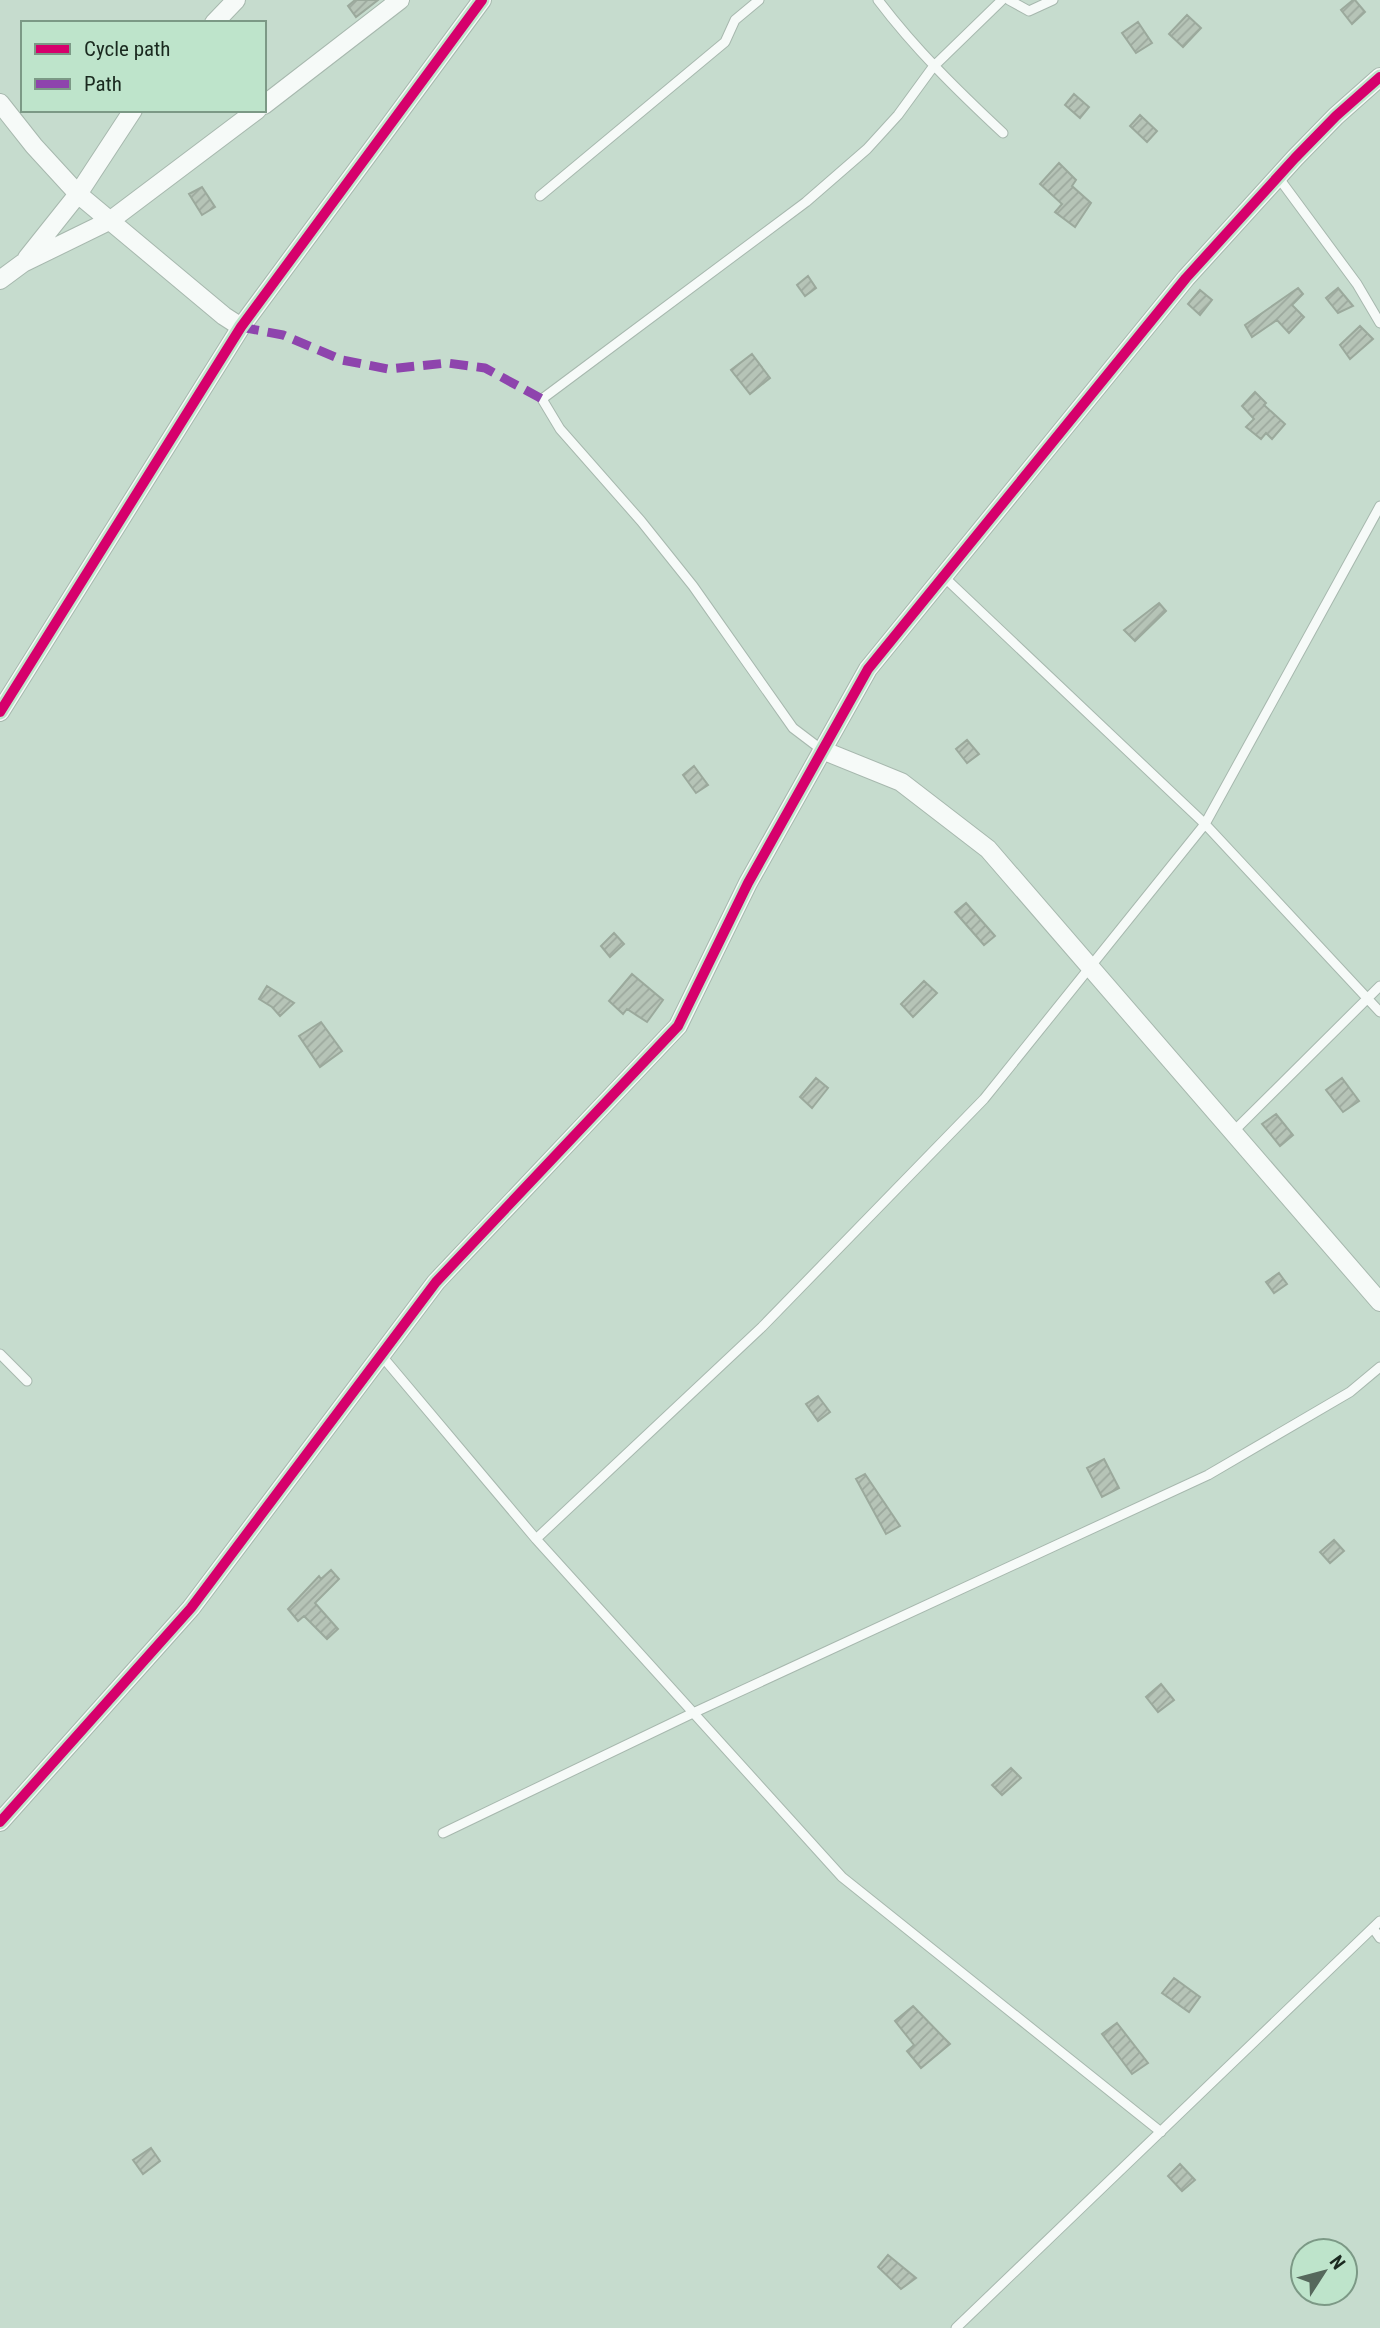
<svg xmlns="http://www.w3.org/2000/svg" width="1380" height="2328" viewBox="0 0 1380 2328" font-family="'Roboto Condensed',sans-serif">
  <style>
    .building { fill: url(#building-hatch); stroke: #9ba99c; stroke-width: 2 }
    .lines { fill: none; stroke-linecap: round; stroke-linejoin: round }
    .lane-casing { stroke: #a7b8ae; stroke-width: 11 }
    .street-casing { stroke: #a7b8ae; stroke-width: 20 }
    .lane { stroke: #f6faf8; stroke-width: 9 }
    .street { stroke: #f6faf8; stroke-width: 18 }
    .quiet { stroke: #8e44ad; stroke-width: 9; stroke-dasharray: 18 9; stroke-linecap: butt }
    .cycleway-casing { stroke: #bee4cb; stroke-width: 15 }
    .cycleway { stroke: #d6006c; stroke-width: 10 }
  </style>
  <defs>
    <pattern id="building-hatch" width="6" height="6" patternUnits="userSpaceOnUse" patternTransform="scale(1.75)"><rect width="6" height="6" fill="#b6c4b7"/><path d="M-1 1l2-2M0 6l6-6M5 7l2-2" fill="none" stroke="#9ca89d"/></pattern>
  </defs>
  <rect width="100%" height="100%" fill="#c6dcce"/>
  <path class="building" d="M355,0H378L356,17L348,6Z
    M1353,0H1355L1365,12L1352,24L1341,10Z
    M1187,15L1201,28L1183,47L1169,34Z
    M1138,22L1152,43L1136,53L1122,33Z
    M1074,94L1089,107L1080,118L1065,105Z
    M1140,115L1157,131L1147,142L1130,126Z
    M1059,163L1076,180L1072,186L1091,203L1075,227L1055,212L1062,204L1040,184Z
    M202,187L215,207L202,215L189,194Z
    M808,276L816,288L805,296L797,285Z
    M1298,288L1303,294L1292,305L1304,317L1289,333L1277,320L1252,337L1245,325Z
    M1338,288L1353,306L1338,313L1326,298Z
    M1200,290L1212,300L1200,315L1188,304Z
    M1360,326L1373,339L1350,359L1340,345Z
    M752,354L770,378L750,394L731,370Z
    M1255,392L1266,403L1264,405L1285,424L1272,439L1266,433L1261,439L1246,427L1254,419L1242,406Z
    M1159,603L1166,611L1135,641L1124,630Z
    M967,740L979,754L967,763L956,749Z
    M694,766L708,785L696,793L683,775Z
    M966,903L995,936L984,945L955,912Z
    M614,933L624,944L610,957L601,946Z
    M632,974L663,1000L647,1022L627,1009L623,1014L609,1001Z
    M924,981L937,993L913,1017L901,1004Z
    M267,986L294,1003L280,1016L272,1007L259,999Z
    M321,1022L342,1051L320,1067L299,1036Z
    M816,1078L828,1088L812,1108L800,1097Z
    M1342,1078L1359,1101L1343,1112L1326,1090Z
    M1276,1114L1293,1135L1280,1146L1262,1124Z
    M1279,1273L1287,1284L1274,1293L1266,1282Z
    M818,1396L830,1412L818,1421L806,1404Z
    M1104,1459L1119,1488L1102,1497L1087,1468Z
    M865,1474L900,1526L886,1534L856,1479Z
    M1334,1540L1344,1551L1330,1563L1320,1552Z
    M331,1570L339,1579L315,1603L338,1629L327,1639L304,1616L298,1621L288,1609L319,1576L321,1579Z
    M1161,1684L1174,1700L1158,1712L1146,1697Z
    M1011,1768L1021,1778L1002,1795L992,1785Z
    M1174,1978L1200,1997L1189,2012L1162,1993Z
    M913,2006L950,2044L921,2068L907,2051L914,2045L895,2021Z
    M1117,2023L1148,2063L1132,2074L1102,2034Z
    M151,2148L160,2161L143,2174L133,2160Z
    M1180,2164L1195,2180L1182,2191L1168,2176Z
    M888,2255L916,2278L901,2289L878,2267Z"/>
  <g class="lines">
    <defs>
      <path id="lane" d="M878,0C915,49 958,91 1003,133
        M1009,0L1029,11L1053,0
        M1278,177L1357,284L1380,323
        M540,196L725,42L735,20L759,0
        M943,576L1205,824L1380,1012
        M822,750L793,728L693,586L641,521L560,429L542,399L806,202L867,149L898,115L933,67L1002,0
        M1233,1132L1380,986
        M0,1354L27,1381
        M381,1355L536,1539L842,1877L1161,2132
        M536,1539L762,1327L984,1099L1205,824L1380,506
        M443,1833L693,1713L1208,1475L1350,1392L1380,1367
        M1373,1928L1380,1938
        M956,2328L1380,1921"/>
      <path id="street" d="M214,23L236,0
        M0,103L34,146L78,194L224,316L241,327
        M264,105L400,0
        M27,258L78,194L133,110
        M0,280L23,263L111,220L257,110
        M0,712L241,327L482,0
        M822,750L901,782L988,849L1380,1302
        M0,1822L191,1608L436,1282L678,1026L748,883L868,669L1186,278L1295,158L1336,116L1380,77"/>
    </defs>
    <use href="#lane" class="lane-casing"/>
    <use href="#street" class="street-casing"/>
    <use href="#lane" class="lane"/>
    <use href="#street" class="street"/>
    <path class="quiet" d="M241,327L283,335L342,360L388,369L447,363L485,368L542,399"/>
    <defs>
      <path id="cycleway" d="M0,712L241,327L482,0
        M0,1822L191,1608L436,1282L678,1026L748,883L868,669L1186,278L1295,158L1336,116L1380,77"/>
    </defs>
    <use href="#cycleway" class="cycleway-casing"/>
    <use href="#cycleway" class="cycleway"/>
  </g>
  <rect x="21" y="21" width="245" height="91" fill="#bee4cb" stroke="#7c9986" stroke-width="2"/>
  <rect x="35" y="44" width="35" height="10" fill="#d6006c" stroke="#7c9986" stroke-width="2"/>
  <text x="84" y="56" font-size="21" fill="#1a291f">Cycle path</text>
  <rect x="35" y="79" width="35" height="10" fill="#8e44ad" stroke="#7c9986" stroke-width="2"/>
  <text x="84" y="91" font-size="21" fill="#1a291f">Path</text>
  <g transform="translate(1324 2272) rotate(54)"><circle r="33" fill="#bee4cb" stroke="#7c9986" stroke-width="2"/>
  <path d="M0-5L12 26L0 18L-12 26Z" fill="#56685c"/>
  <text y="-10" font-size="19" font-weight="bold" text-anchor="middle" fill="#1a291f">N</text>
  </g>
</svg>
